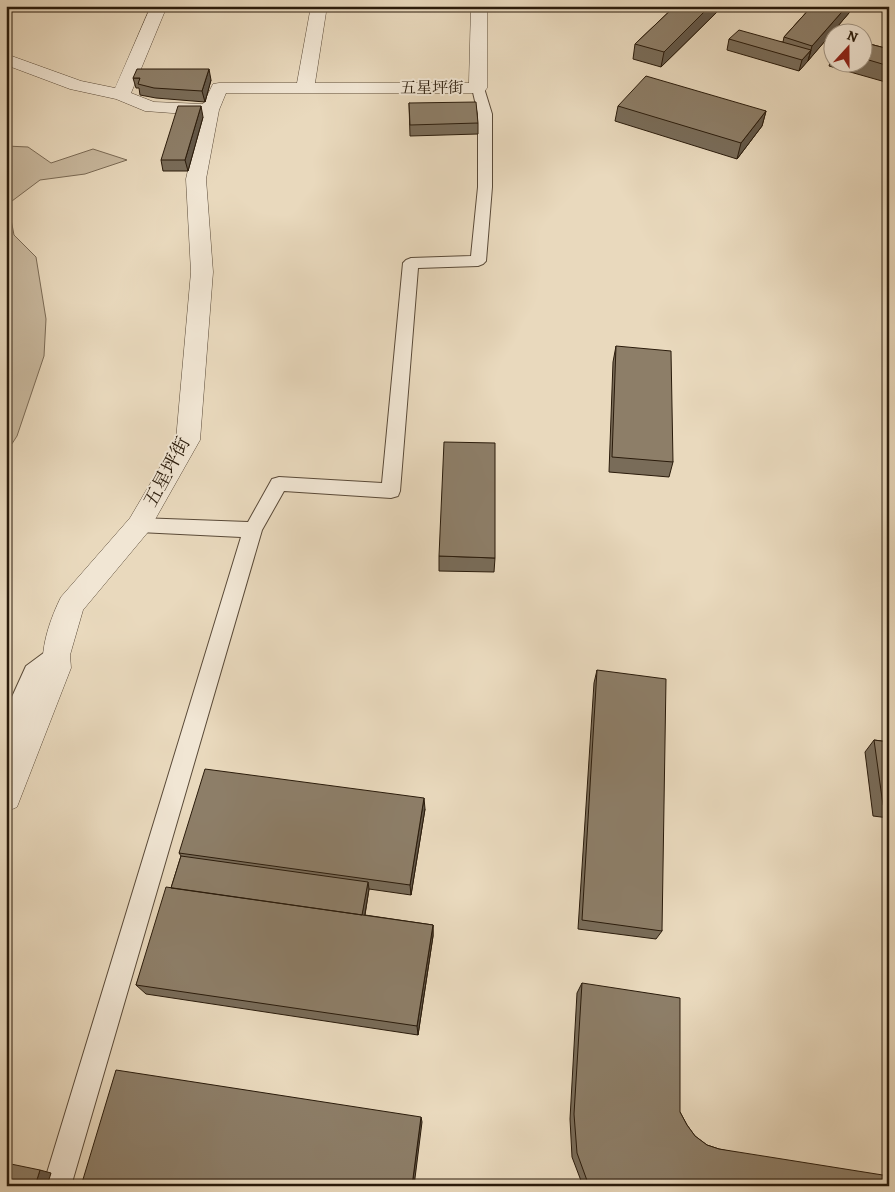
<svg xmlns="http://www.w3.org/2000/svg" width="895" height="1192" viewBox="0 0 895 1192" font-family="Alegreya,'Noto Serif SC',serif">
  <style>
    .green { fill: #c9b99f; stroke: #7a6a55 }
    .lines { fill: none; stroke-linecap: round; stroke-linejoin: round }
    .service-casing { stroke: #5a4a38; stroke-width: 2 }
    .minor-casing { stroke: #5a4a38; stroke-width: 1 }
    .service { fill: #f1e6d4; fill-rule: evenodd }
    .minor { fill: #f1e6d4; fill-rule: evenodd }
    .wall { fill: #796c59; stroke: #2a1b0b }
    .shaded-wall { fill: #635849; stroke: #2a1b0b }
    .building { fill: #8d7e68; stroke: #2a1b0b }
    .labels { text-anchor: middle; dominant-baseline: central; stroke-width: 4; stroke-linejoin: round; paint-order: stroke }
    .far-street-label { font-size: 16px; fill: #2a1b0b; stroke: #f1e6d4 }
    .street-label { font-size: 19px; fill: #2a1b0b; stroke: #f1e6d4 }
  </style>
  <rect width="100%" height="100%" fill="#e9d9bd"/>
  <filter id="stains"><feTurbulence type="fractalNoise" baseFrequency=".004" numOctaves="4"/><feColorMatrix values="0 0 0 0 .2 0 0 0 0 .09 0 0 0 0 .02 0 0 0 .5 -.17"/></filter>
  <radialGradient id="worn" r=".72"><stop offset=".6" stop-color="#630" stop-opacity="0"/><stop offset="1" stop-color="#630" stop-opacity=".3"/></radialGradient>
  <path class="green" d="M6,146L28,147L51,163L93,149L127,160L85,174L40,180L8,204L14,235L36,257L46,319L44,356L17,436L6,453Z"/>
  <g class="lines">
    <defs>
      <path id="service" d="M478,84L484,88L492,114V187L486,261L483,264L478,266L418,268L400,491L398,496L391,498L284,491L262,530L71,1186H43L241,537L139,532L132,530L130,525L132,520L139,518L248,522L272,479L279,477L382,483L403,263L406,260L411,258L471,256L478,187V114L472,88Z
        M56,646L63,649L66,655L63,661L41,678L14,744L6,747V710L26,666L49,649Z"/>
      <path id="minor" d="M151,6H167L131,93L154,102L203,104L213,84L219,83H297L311,6H327L315,83H469L471,6H487V88L484,92L478,93H226L219,110L206,179L213,272L200,440L148,532L83,610L70,655L71,668L17,807L6,812V758L43,668C41,645 51,617 61,597L130,518L176,440L191,272L186,179L200,115L145,111L116,99L70,89L6,65V54L81,81L115,88Z"/>
    </defs>
    <use href="#service" class="service-casing"/>
    <use href="#minor" class="minor-casing"/>
    <use href="#service" class="service"/>
    <use href="#minor" class="minor"/>
  </g>
  <path class="wall" d="M675,6H721V8L661,67L633,59L635,44Z
    M812,6H855L799,71L727,50L729,39L783,42L784,37Z
    M862,42L889,49V83L829,66L832,56V62H862Z
    M133,78L211,80L205,102L156,98L140,95L139,88H136Z
    M409,103L478,123V134L410,136Z
    M618,106L766,111L762,126L737,159L615,121Z
    M203,117L188,171H163L161,160Z
    M616,346L673,462L669,477L609,472L613,362Z
    M439,556L495,558L494,572L439,571Z
    M597,670L662,931L656,939L578,929L594,683Z
    M874,740L889,742V818L873,816L865,752Z
    M425,809L411,895L369,889L365,915L433,925V936L418,1035L146,994L136,985L171,888L181,856L179,853Z
    M582,983L680,1112L687,1125L695,1136L707,1145L719,1149L889,1186H583L572,1157L570,1119L577,993Z"/>
  <path class="shaded-wall" d="M710,6H721V8L661,67L664,52Z
    M847,6H855L808,61L812,46Z
    M811,50L808,61L799,71L802,60Z
    M209,69L211,80L205,102L202,91Z
    M201,106L203,117L188,171L185,160Z
    M766,111L762,126L737,159L741,143Z
    M424,798L425,809L411,895L410,885Z
    M368,882L369,889L363,926L361,919Z
    M433,925V936L418,1035L417,1026Z
    M421,1117L422,1122L414,1186H412Z
    M40,1170L51,1173L47,1186H35Z"/>
  <path class="building" d="M675,6H710L664,52L635,44Z
    M812,6H847L812,46L784,37Z
    M739,30L811,50L802,60L729,39Z
    M862,42L889,49V66L862,58Z
    M137,69H209L202,91L154,88L138,84L140,78H133Z
    M646,76L766,111L741,143L618,106Z
    M476,102L478,123L410,125L409,103Z
    M178,106H201L185,160H161Z
    M616,346L671,351L673,462L612,457Z
    M444,442L495,443V558L439,556Z
    M597,670L666,679L662,931L582,920Z
    M874,740L889,742V806L883,805Z
    M205,769L424,798L410,885L179,853Z
    M181,856L368,882L362,915L171,888Z
    M166,887L433,925L417,1026L136,985Z
    M582,983L680,998V1112L687,1125L695,1136L707,1145L719,1149L889,1176V1186H589L577,1153L574,1114Z
    M116,1070L421,1117L412,1186H81Z
    M6,1163L40,1170L35,1186H6Z"/>
  <g class="labels">
    <g class="far-street-label">
      <text x="432" y="88">五星坪街</text>
    </g>
    <g class="street-label">
      <text transform="translate(167 472) rotate(-62)">五星坪街</text>
    </g>
  </g>
  <rect width="895" height="1192" fill="none" stroke="#e9d9bd" stroke-width="25"/>
  <rect x="8" y="8" width="880" height="1177" fill="none" stroke="#2a1b0b" stroke-width="2.5"/>
  <rect x="12" y="12" width="870" height="1167" fill="none" stroke="#2a1b0b"/>
  <g transform="translate(848 48) rotate(21)"><circle r="24" fill="#f1e6d4" stroke="#a19584"/>
  <path d="M0-4L9 19L0 12L-9 19Z" fill="#8f2418"/>
  <text y="-8" font-size="14" font-weight="bold" text-anchor="middle" fill="#2a1b0b">N</text>
  </g>
  <rect width="100%" height="100%" filter="url(#stains)"/>
  <rect width="100%" height="100%" fill="url(#worn)"/>
</svg>
